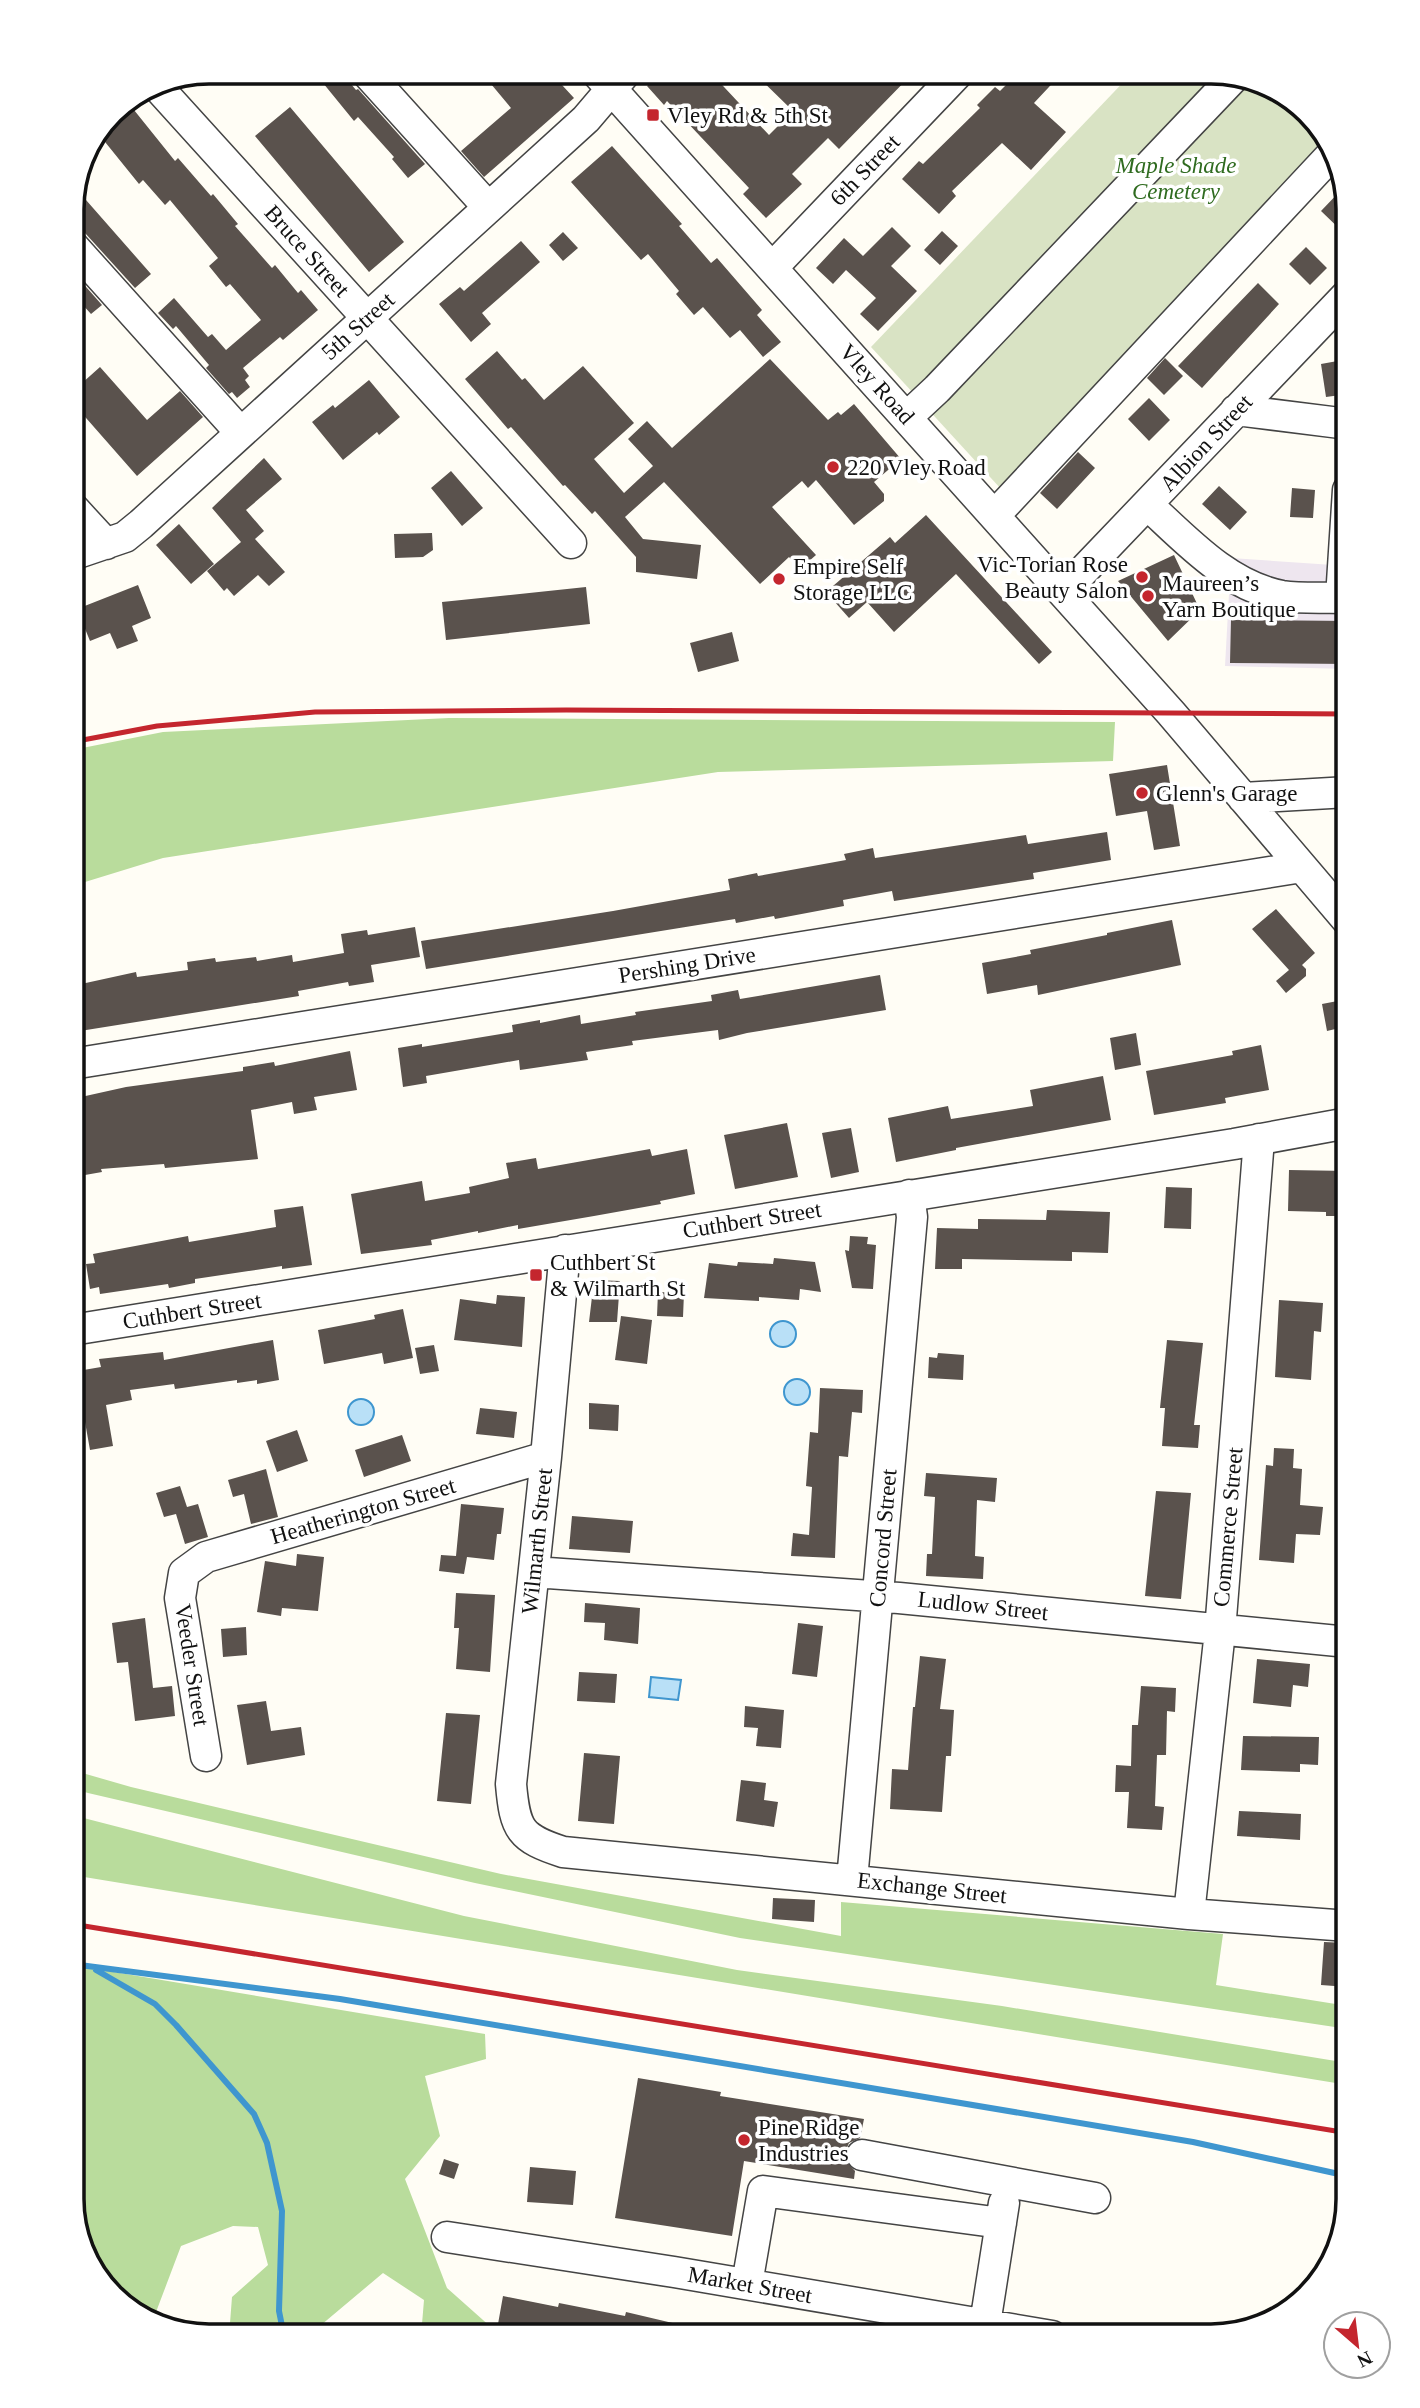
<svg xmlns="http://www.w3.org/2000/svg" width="1420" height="2408" viewBox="0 0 1420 2408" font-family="Georgia,serif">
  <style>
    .industrial { fill: #eee6ef }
    .forest { fill: #b9dc9c }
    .cemetery { fill: #d9e3c4 }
    .water { fill: #b9e0f7; stroke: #3f96cf; stroke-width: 2 }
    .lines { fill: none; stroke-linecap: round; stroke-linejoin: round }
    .stream { stroke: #3f96cf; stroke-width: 6 }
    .building { fill: #5a524d }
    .minor-casing { stroke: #444; stroke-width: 33 }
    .minor { stroke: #fff; stroke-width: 30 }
    .rail { stroke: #c4262e; stroke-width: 5 }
    .poi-dot { fill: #c4262e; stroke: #fff; stroke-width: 2.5 }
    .labels { text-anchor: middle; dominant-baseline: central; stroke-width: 7; stroke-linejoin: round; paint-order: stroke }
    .poi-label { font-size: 23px; fill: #111; stroke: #fff; text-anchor: start }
    .park-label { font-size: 23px; font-style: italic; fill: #2f6b1f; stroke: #fff }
    .street-label { font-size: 23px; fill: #111; stroke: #fff }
    .rim { fill: none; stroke: #111; stroke-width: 3.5 }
  </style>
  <rect width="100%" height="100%" fill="#fffdf5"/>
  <path class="industrial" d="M1231,558L1348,566V669L1225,666Z"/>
  <path class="forest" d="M449,718L1115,722L1113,761L718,772L163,858L72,886V750L163,732Z
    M72,1770L131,1787L501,1874L841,1936V1902L1223,1934L1216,1985L1348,2006V2029L740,1938L475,1883L88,1793L72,1788Z
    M72,1815L464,1916L737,1970L1002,2006L1348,2063V2085L72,1875Z
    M72,1965L485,2034L486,2059L425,2076L440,2136L405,2179L447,2288L501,2336H421L424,2300L383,2273L308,2336H229L232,2297L268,2265L258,2227L233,2226L181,2246L153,2320L133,2313L86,2259L72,2199Z"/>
  <path class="cemetery" d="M1133,72H1220L1287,95L1334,149L1012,501L871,347Z"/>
  <path class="water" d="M770 1334a13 13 0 1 1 26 0a13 13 0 1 1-26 0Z
    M784 1392a13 13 0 1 1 26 0a13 13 0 1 1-26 0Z
    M348 1412a13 13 0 1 1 26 0a13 13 0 1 1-26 0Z
    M651,1677L681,1680L678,1700L649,1697Z"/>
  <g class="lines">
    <path class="stream" d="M72,1964L340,1999L1193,2142L1348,2176
      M96,1970L155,2004L176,2025L254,2114L267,2143L282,2211L279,2311L284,2336"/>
  </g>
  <path class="building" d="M337,72H341L356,90L358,89L425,164L408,178L392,159L394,157L358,117L354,121L323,83Z
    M481,72H550L574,98L484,177L461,151L511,108Z
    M661,72H710L769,135L793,111L753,72H914L839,149L828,138L792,174L802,184L766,218L743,194L749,188L667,101L664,105L647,86Z
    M1019,72H1063L1034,103L1066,132L1031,170L1002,143L952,191L956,196L939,214L902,179L919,161L923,164L980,108L977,105L995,87L1000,91Z
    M124,104L131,112L134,110L175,161L178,158L211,196L213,194L238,224L235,226L272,268L275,265L298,293L301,290L318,310L283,340L280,337L243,368L249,376L245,380L250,387L237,398L232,392L229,394L206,368L209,365L176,326L173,329L158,313L174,298L208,337L212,334L226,350L261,320L230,284L226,287L209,266L218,258L170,200L165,205L143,180L139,184L97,132L112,112Z
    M290,107L404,242L369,272L255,136Z
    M612,146L682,224L679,226L711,263L717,258L762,310L757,315L781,342L763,357L740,330L730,338L703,307L694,315L676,294L679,291L648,254L641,260L571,182Z
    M1343,188L1348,209V237L1321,211Z
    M86,200L151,274L135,288L85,233L72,228V213Z
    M892,227L911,246L891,266L917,291L878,331L860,314L876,298L846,270L833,284L816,268L844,238L863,256Z
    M942,231L958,246L940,265L924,250Z
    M563,232L578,248L563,261L549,245Z
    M521,241L540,262L482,313L491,324L471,342L439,304L460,287L464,291Z
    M1306,247L1327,268L1310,285L1289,264Z
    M72,271L102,305L91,314L72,293Z
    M1258,283L1279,304L1202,388L1178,366Z
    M497,351L522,380L525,378L544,400L583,366L634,423L594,459L624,493L653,466L628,439L647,421L672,448L770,359L828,420L838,412L841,415L854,404L901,459L874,482L884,494V501L854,525L816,480L808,488L802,481L772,507L816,555L800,569L789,557L760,584L664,482L625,517L643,539L701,545L697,579L636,572V557L595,511L592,514L565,485L563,486L511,427L508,429L465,379Z
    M1165,358L1183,376L1164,395L1147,378Z
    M1343,360L1348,394L1326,397L1321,364Z
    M100,367L147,420L180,391L203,417L137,476L72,402V392Z
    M369,380L400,417L379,435L377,432L343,460L312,422L333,405L335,408Z
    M1149,398L1170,420L1149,441L1128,419Z
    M1078,452L1095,468L1057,509L1040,493Z
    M264,458L282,479L246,510L264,531L255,539L285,572L269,586L258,575L234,596L227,588L224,591L207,571L241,542L212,508Z
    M451,471L483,508L462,526L431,488Z
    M1219,486L1247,512L1230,530L1202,504Z
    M1292,488L1315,490L1313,518L1290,517Z
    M926,515L1052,652L1039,664L956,574L894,632L867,602L849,618L826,592L890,537L895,543Z
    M179,524L214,564L191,584L156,545Z
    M432,533L433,550L423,557L395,558L394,534Z
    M1174,555L1200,610L1168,641L1118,581Z
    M138,585L151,618L132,626L138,641L117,649L110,633L90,641L77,609Z
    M586,587L590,624L446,640L442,602Z
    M1231,620L1348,621V664L1230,663Z
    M732,632L739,661L698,672L690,643Z
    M1167,765L1180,846L1154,850L1147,811L1116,816L1109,774Z
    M1107,832L1111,860L1033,873L1034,879L894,901L892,891L843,900L844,906L775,919L774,916L736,923L735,919L426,969L421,941L613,911L730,890L728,879L757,873L758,876L846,860L844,854L873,848L875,858L1026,835L1028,844Z
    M1276,909L1315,953L1302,965L1306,969V976L1286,993L1276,981L1289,970L1252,929Z
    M1172,920L1181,965L1038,995L1037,985L987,994L982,963L1031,954L1030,950L1107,935V933Z
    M415,927L420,957L371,965L374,982L349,986L348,982L298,991L299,996L80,1031L72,986L136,972L137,977L188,970L187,962L215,958L216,962L256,957L257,961L292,955L293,962L344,953L341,934L367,930L368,935Z
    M880,975L886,1010L747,1033L719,1040L718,1030L632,1041L633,1045L586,1052L588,1060L520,1070L519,1060L426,1076L427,1083L403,1087L398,1048L422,1044V1047L513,1032L512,1025L540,1020V1023L580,1015L581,1024L636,1015L635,1012L712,1001L711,995L738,990L740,999Z
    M1348,999V1026L1327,1031L1322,1004Z
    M1136,1033L1141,1065L1115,1070L1110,1038Z
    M1261,1045L1269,1090L1225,1098L1226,1103L1154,1115L1146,1071L1233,1055L1232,1051Z
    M350,1051L357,1090L314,1097L317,1110L294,1114L292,1102L251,1110L258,1159L165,1168L164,1164L101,1169L102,1172L85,1175L81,1151L72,1152V1099L126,1087L243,1071V1067L274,1062L275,1066Z
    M1103,1076L1111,1120L956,1148V1150L896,1162L888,1118L948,1106L951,1119L1033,1106L1030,1090Z
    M787,1123L798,1177L735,1189L724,1135Z
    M851,1128L859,1172L831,1178L822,1133Z
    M650,1149L652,1156L687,1149L695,1194L660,1201L661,1204L594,1216L518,1229V1225L478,1233V1231L431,1240L432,1245L361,1254L351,1194L422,1181L425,1201L470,1193L469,1187L509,1178L506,1163L536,1158L538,1169Z
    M1289,1170L1348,1171V1216H1326V1212L1288,1211Z
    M1166,1187L1192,1188L1191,1229L1164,1228Z
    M303,1206L312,1265L282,1269V1266L195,1279V1283L169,1288L168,1284L100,1294L99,1287L90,1289L86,1264L95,1263L93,1254L188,1236L189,1242L276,1227L274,1210Z
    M1047,1210L1110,1212L1108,1253L1072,1252V1261L962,1259V1269H935L937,1228L978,1229V1219L1046,1220Z
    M850,1236L868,1237L867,1244L876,1245L873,1289L852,1288L845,1250L849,1251Z
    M774,1258L815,1262L821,1292L800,1289L799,1300L759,1297V1301L704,1298L709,1263L737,1266L738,1262L773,1264Z
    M594,1280L620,1281L617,1322H589Z
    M658,1292L684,1293L683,1317L657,1316Z
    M497,1295L525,1297L522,1347L454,1340L460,1299L496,1304Z
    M1279,1300L1323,1303L1321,1332L1314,1331L1311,1380L1275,1377Z
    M403,1309L413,1358L384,1364L382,1353L324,1364L318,1330L375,1319L374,1315Z
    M621,1316L652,1320L647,1364L615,1360Z
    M273,1340L279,1380L257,1384V1380L237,1383V1380L175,1389L174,1384L130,1390L132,1400L106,1405L113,1446L90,1450L85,1422L72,1424V1372L101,1367L99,1359L163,1352L164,1360Z
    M1167,1340L1203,1343L1194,1425H1200L1198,1448L1162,1446L1165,1408H1160Z
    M434,1345L439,1371L420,1374L415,1348Z
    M938,1353L964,1355L963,1380L928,1378L929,1357L937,1358Z
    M820,1388L863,1390L862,1413L852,1412L848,1457L839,1456L835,1558L791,1556L793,1533L809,1535L812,1487L806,1486L810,1432L818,1433Z
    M589,1403L619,1405L618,1431L589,1429Z
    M480,1408L517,1412L514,1438L476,1434Z
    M297,1430L308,1461L277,1472L266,1441Z
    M402,1435L411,1461L364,1477L355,1450Z
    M1274,1448L1294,1449L1293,1468L1302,1469L1300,1505L1323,1507L1320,1535L1296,1534L1294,1563L1259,1560L1266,1465L1273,1466Z
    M266,1469L278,1517L251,1524L244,1494L233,1497L228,1480Z
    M926,1473L997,1478L995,1502L977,1500L975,1556L984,1557L983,1579L926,1576L927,1554H932L935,1497L924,1496Z
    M180,1486L187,1507L198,1504L208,1537L185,1544L176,1514L164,1517L156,1493Z
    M1156,1491L1191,1493L1181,1599L1145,1596Z
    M461,1504L504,1508L501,1534H497L494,1560L467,1557L464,1574L439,1571L441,1555L456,1556Z
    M572,1516L633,1521L630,1553L569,1549Z
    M297,1554L324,1557L318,1611L282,1608L281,1616L257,1612L265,1561L296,1566Z
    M456,1593L495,1595L490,1672L456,1669L459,1628H454Z
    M585,1603L640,1608L638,1644L604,1640L605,1623L584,1622Z
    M145,1618L153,1688L172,1686L175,1716L135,1721L128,1662L117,1663L112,1623Z
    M798,1623L823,1626L817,1677L792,1674Z
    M246,1627L247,1655L223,1657L221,1629Z
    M920,1656L946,1659L940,1709L954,1710L951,1756H946L942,1812L890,1809L892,1769L908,1770L913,1707H915Z
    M1257,1659L1310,1664L1308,1687L1293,1685L1291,1707L1253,1703Z
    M579,1672L617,1674L615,1703L577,1701Z
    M1141,1686L1176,1688L1175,1712L1167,1711L1166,1755H1157L1155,1806L1164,1807L1162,1830L1127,1828L1129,1792H1115L1116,1765L1131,1766L1132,1725H1138Z
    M266,1701L271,1731L301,1727L305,1755L247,1765L237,1705Z
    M745,1706L784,1710L781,1748L756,1746L758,1728L744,1727Z
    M446,1713L480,1715L471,1804L437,1801Z
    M1243,1736L1319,1737L1318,1765L1300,1764V1772L1241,1770Z
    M584,1753L620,1756L614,1824L578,1821Z
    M741,1780L766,1783L764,1800L778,1802L774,1827L736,1821Z
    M1239,1811L1301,1814L1300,1840L1237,1836Z
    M773,1898L815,1900L814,1922L772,1919Z
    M1324,1942L1348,1943V1987L1321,1985Z
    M638,2078L721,2092L720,2096L864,2119L860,2138L849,2143L845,2152L846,2161L855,2171L854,2179L744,2161L732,2236L615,2218Z
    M444,2159L459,2164L454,2179L439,2174Z
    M530,2167L576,2171L573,2205L527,2202Z
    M503,2296L558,2307L559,2303L625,2316L626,2312L698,2329L697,2336H558L498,2324Z"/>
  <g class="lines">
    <defs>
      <path id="minor" d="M366,72L488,207
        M596,72L1171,713L1348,921
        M155,84L571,543
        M72,245L240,432
        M772,268L959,72
        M1236,410L1348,424
        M907,417L937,389L1234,77
        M1148,505C1187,541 1228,586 1282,596C1303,599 1327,597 1348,598
        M72,507L106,544
        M995,515L1335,151
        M72,555L125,537L141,524L586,119L626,72
        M1063,592L1348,294
        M1341,598L1348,490
        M1243,798L1348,792
        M72,1064L1302,867
        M565,1250L546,1457L511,1784C515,1830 520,1838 563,1852L1189,1914L1348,1926
        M72,1330L1234,1144L1348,1123
        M534,1572L899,1598L1348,1642
        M206,1756L180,1598L184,1573L206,1557L546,1457
        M852,1880L912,1217L909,1195
        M1189,1914L1220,1631L1259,1139
        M862,2155L1095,2198
        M447,2237L674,2272L1052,2336
        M747,2284L763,2191L1001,2223
        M985,2324L1004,2203"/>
    </defs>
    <use href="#minor" class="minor-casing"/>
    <use href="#minor" class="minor"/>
    <path class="rail" d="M72,742L157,726L315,712L566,710L1348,714
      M72,1924L1348,2133"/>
  </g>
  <g class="poi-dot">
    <rect x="646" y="108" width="14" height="14" rx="3.5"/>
    <circle cx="833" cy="467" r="7"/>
    <circle cx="1142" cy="577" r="7"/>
    <circle cx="779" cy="579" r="7"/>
    <circle cx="1148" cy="596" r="7"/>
    <circle cx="1142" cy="793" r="7"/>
    <rect x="529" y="1268" width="14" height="14" rx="3.5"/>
    <circle cx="744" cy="2140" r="7"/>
  </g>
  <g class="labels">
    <g class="poi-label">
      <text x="667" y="115">Vley Rd &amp; 5th St</text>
      <text x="847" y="467">220 Vley Road</text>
      <text x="1128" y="564" text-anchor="end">Vic-Torian Rose<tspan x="1128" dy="26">Beauty Salon</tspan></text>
      <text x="793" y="566">Empire Self<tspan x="793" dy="26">Storage LLC</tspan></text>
      <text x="1162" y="583">Maureen’s<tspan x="1162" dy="26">Yarn Boutique</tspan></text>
      <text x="1156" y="793">Glenn's Garage</text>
      <text x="550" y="1262">Cuthbert St<tspan x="550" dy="26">&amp; Wilmarth St</tspan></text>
      <text x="758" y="2127">Pine Ridge<tspan x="758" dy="26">Industries</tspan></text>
    </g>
    <g class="park-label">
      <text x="1176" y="165">Maple Shade<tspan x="1176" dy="26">Cemetery</tspan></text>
    </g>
    <g class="street-label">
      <text transform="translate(865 170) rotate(-46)">6th Street</text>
      <text transform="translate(307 251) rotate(48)">Bruce Street</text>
      <text transform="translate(358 326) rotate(-42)">5th Street</text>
      <text transform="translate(877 384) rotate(48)">Vley Road</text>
      <text transform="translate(1206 443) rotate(-47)">Albion Street</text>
      <text transform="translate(687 965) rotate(-9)">Pershing Drive</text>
      <text transform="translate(752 1220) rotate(-9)">Cuthbert Street</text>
      <text transform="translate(192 1311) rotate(-9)">Cuthbert Street</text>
      <text transform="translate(363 1511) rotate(-16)">Heatherington Street</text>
      <text transform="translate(1228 1527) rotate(-85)">Commerce Street</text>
      <text transform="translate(883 1538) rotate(-85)">Concord Street</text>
      <text transform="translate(537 1541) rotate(-84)">Wilmarth Street</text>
      <text transform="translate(983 1606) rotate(6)">Ludlow Street</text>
      <text transform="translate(192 1665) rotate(81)">Veeder Street</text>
      <text transform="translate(932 1888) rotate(6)">Exchange Street</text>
      <text transform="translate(750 2285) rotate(10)">Market Street</text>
    </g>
  </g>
  <path d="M0 0H1420V2408H0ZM209 84H1211A125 125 0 0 1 1336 209V2199A125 125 0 0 1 1211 2324H209A125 125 0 0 1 84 2199V209A125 125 0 0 1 209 84Z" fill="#fff" fill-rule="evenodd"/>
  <path class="rim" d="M209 84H1211A125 125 0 0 1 1336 209V2199A125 125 0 0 1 1211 2324H209A125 125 0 0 1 84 2199V209A125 125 0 0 1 209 84Z"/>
  <g transform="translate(1357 2345) rotate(152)"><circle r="33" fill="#ffffff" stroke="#a0a0a0" stroke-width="2"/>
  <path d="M0-5L12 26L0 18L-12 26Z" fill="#c4262e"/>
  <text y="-10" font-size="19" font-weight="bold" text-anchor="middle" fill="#111111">N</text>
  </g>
</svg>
